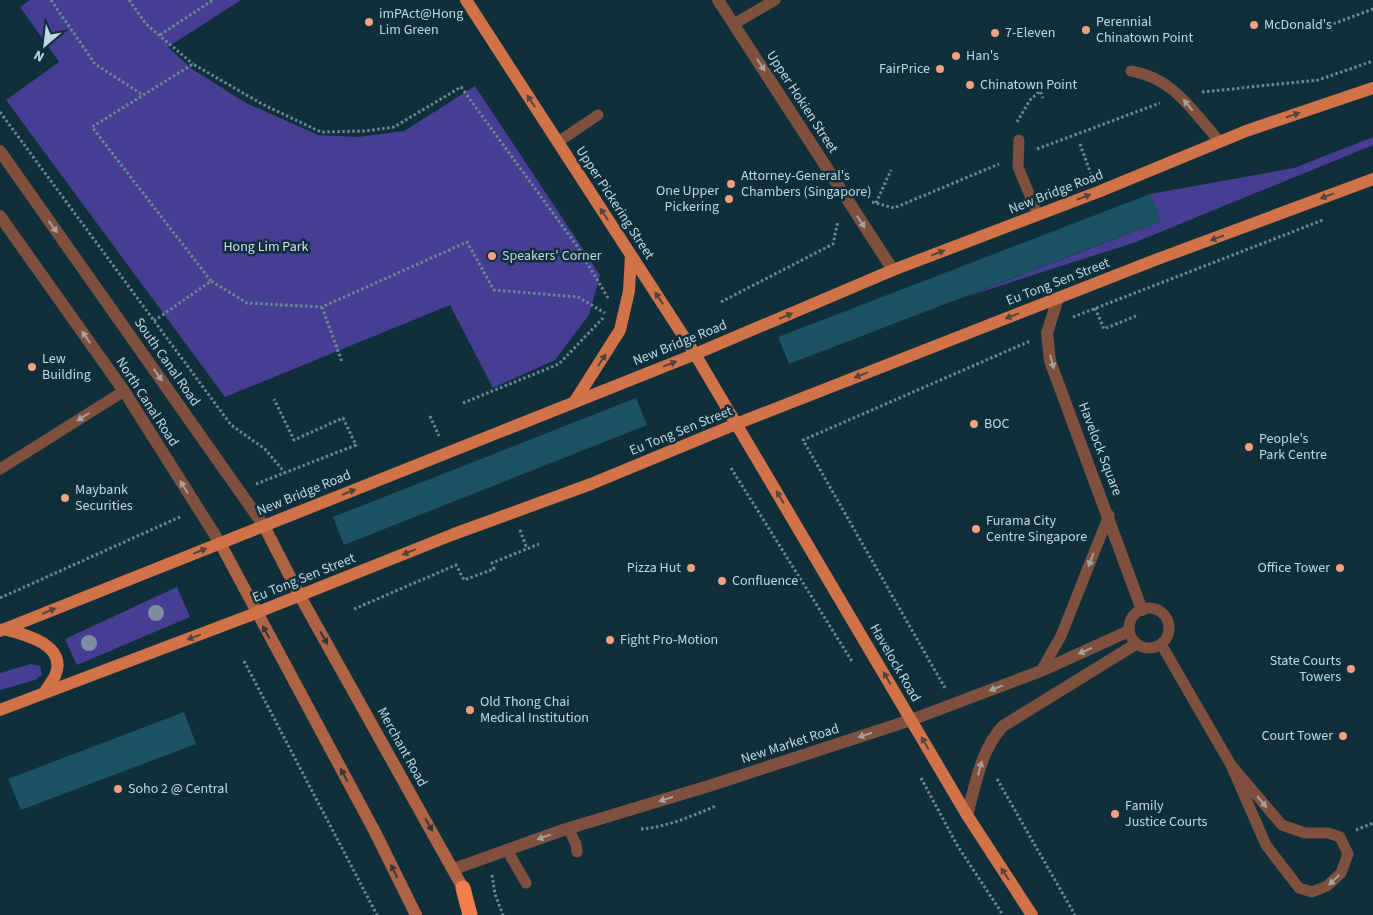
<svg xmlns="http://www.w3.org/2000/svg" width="1373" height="915" viewBox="0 0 1373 915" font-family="'Source Sans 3',sans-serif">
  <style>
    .green { fill: #463e92 }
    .water { fill: #1c5263 }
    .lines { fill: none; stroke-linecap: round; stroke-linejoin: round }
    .path { stroke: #6a8994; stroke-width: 3; stroke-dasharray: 2.5 2.5; stroke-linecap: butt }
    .service { stroke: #7f503d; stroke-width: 11 }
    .minor { stroke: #7f503d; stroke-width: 12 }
    .tertiary { stroke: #7f503d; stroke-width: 12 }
    .secondary { stroke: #ae6344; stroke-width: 12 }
    .primary { stroke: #d27248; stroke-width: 12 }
    .motorway { stroke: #f27e4b; stroke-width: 15 }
    .tree { fill: #7e8da1 }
    .oneway { fill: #a3a2a1 }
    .oneway2 { fill: #53463f }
    .oneway3 { fill: #2f393c }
    .poi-dot { fill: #f2a07f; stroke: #0f2f3a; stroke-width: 2 }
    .labels { text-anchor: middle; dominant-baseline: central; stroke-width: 5; stroke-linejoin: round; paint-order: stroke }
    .poi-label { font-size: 14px; fill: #bbd9e4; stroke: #0f2f3a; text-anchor: start }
    .street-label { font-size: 14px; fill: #bbd9e4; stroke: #0f2f3a }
    .park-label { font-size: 14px; fill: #d9daf6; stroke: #0f2f3a }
  </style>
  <rect width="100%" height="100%" fill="#0f2f3a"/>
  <path class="green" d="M30,0H241L168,47L192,69L246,103L318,135L358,137L404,131L475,86L600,275L589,315L555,360L493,388L450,305L225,397L6,100L59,62L20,7Z
    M1373,137V145L1136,242L962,298L1161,221L1150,194L1294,168Z
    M177,587L190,617L77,665L65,639Z
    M31,664L40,666L42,675L35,680L0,690V673Z"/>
  <path class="water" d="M1150,194L1161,221L789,364L778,337Z
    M636,398L647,425L344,545L333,517Z
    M184,712L196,744L21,810L8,779Z"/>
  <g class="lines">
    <path class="path" d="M51,0L95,64L143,95
      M129,0L146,24L193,64
      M1332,31L1330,25L1373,9
      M160,35L213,0
      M1202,92L1318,80L1373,61
      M0,112L231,425L265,449L285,473
      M1017,122L1030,100L1040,91L1043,98
      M1080,144L1091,174
      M1037,149L1160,103
      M872,202L894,208L999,164
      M876,203L891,170
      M211,281L92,127L193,64L262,104L321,132L365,131L394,127L461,87L577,246L608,298
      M721,302L833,244L838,221
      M322,307L342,362
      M1095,308L1104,329L1136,316
      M1073,317L1323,220
      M154,321L211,281L247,303L322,307L467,242L494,290L578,297L605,313
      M463,403L559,364L603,318
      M430,416L439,436
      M731,468L853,663
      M256,484L356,445L343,418L294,440L274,399
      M520,530L527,549
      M0,598L182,516
      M354,609L456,565L464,580L494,569L492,563L539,544
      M244,661L377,915
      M945,688L803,440L1030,341
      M921,778L957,845L1003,915
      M997,779L1075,915
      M641,829C667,827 692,816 716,806
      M1356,830L1373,823
      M492,875L495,894L503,915"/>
    <path class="service" d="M734,24L775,0
      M1131,71C1174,78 1193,112 1220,142
      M1019,140L1018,167L1038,215
      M558,142L598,115
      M0,469L124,391
      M1129 628a20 20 0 1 1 40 0a20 20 0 1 1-40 0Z
      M1161,644L1231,765L1266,845L1299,888L1312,892L1327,886L1341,873L1348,854L1340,837L1328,833H1305L1282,825L1231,765
      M1041,671L1061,636L1109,515
      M568,828L576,844L577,852
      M507,850L526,883"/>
    <path class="minor" d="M718,0L893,270
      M1058,298L1047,333L1050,361L1142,610
      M967,815C976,784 980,751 1003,726L1136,644
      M454,869L563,830L712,785L911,720L1041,671L1129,631"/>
    <path class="tertiary" d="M0,151L264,526
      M0,216L124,391L220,543"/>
    <path class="secondary" d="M264,526L300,596L463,888
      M220,543L375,832L416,915"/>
    <path class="primary" d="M466,0L695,354L967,815L1032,915
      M575,401L620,330L629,291L631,255
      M4,629C24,634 69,645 55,676C52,682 48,687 44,693
      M0,631L693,355L893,270L1098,192L1246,131L1373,88
      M0,710L256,613L454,534L591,484L736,424L1155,260L1373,179"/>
    <path class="motorway" d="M463,888L470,915"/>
  </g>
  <g class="tree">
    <circle cx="156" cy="613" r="8"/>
    <circle cx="89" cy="643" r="8"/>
  </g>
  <defs><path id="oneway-solid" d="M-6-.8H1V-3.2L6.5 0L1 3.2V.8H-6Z" transform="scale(1.25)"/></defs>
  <g class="oneway">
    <use href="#oneway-solid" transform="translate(761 65) rotate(57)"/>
    <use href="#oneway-solid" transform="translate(1188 105) rotate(-130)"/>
    <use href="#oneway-solid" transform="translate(861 222) rotate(57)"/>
    <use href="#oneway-solid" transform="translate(53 227) rotate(54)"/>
    <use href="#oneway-solid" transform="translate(86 337) rotate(-125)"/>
    <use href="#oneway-solid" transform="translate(1052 362) rotate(75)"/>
    <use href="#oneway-solid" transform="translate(158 375) rotate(55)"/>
    <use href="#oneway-solid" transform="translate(83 417) rotate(148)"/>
    <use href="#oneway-solid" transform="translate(184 487) rotate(-122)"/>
    <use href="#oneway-solid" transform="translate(1091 560) rotate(111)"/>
    <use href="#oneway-solid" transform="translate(1085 651) rotate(156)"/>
    <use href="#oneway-solid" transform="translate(996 688) rotate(159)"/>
    <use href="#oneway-solid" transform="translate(865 735) rotate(162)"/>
    <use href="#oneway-solid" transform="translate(980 768) rotate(-75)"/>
    <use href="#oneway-solid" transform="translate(666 799) rotate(163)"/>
    <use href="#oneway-solid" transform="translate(1262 802) rotate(50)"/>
    <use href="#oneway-solid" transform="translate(544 837) rotate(160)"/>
    <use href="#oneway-solid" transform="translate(1334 880) rotate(136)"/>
  </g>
  <g class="oneway2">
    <use href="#oneway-solid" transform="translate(531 101) rotate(-123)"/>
    <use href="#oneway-solid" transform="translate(1293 115) rotate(-19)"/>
    <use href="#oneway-solid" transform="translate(1327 196) rotate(159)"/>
    <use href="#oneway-solid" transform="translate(1084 197) rotate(-21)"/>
    <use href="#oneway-solid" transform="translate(604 214) rotate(-123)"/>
    <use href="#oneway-solid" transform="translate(1217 238) rotate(160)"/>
    <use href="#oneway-solid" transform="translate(938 253) rotate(-21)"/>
    <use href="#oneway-solid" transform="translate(659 298) rotate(-123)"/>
    <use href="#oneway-solid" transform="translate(786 316) rotate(-23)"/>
    <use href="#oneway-solid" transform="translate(1012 316) rotate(159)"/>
    <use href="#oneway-solid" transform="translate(602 360) rotate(-57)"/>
    <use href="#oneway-solid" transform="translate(670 364) rotate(-21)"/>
    <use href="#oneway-solid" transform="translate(861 375) rotate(159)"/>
    <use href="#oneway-solid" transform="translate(349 492) rotate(-22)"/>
    <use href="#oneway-solid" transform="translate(780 497) rotate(-120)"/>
    <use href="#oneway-solid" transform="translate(200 551) rotate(-22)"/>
    <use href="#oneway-solid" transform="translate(409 552) rotate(158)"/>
    <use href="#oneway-solid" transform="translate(49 611) rotate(-22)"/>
    <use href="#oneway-solid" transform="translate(194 637) rotate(159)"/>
    <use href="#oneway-solid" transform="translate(887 678) rotate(-120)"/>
    <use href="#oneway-solid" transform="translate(925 743) rotate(-120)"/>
    <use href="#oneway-solid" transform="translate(1005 874) rotate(-123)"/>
  </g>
  <g class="oneway3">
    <use href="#oneway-solid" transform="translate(266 632) rotate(-119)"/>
    <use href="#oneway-solid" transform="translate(324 638) rotate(61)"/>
    <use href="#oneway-solid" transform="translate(344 775) rotate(-118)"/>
    <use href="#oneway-solid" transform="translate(429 825) rotate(60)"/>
    <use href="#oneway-solid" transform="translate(394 871) rotate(-116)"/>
  </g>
  <g class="poi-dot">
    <circle cx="369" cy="22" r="5"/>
    <circle cx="1254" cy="25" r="5"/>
    <circle cx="1086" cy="30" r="5"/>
    <circle cx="995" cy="33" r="5"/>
    <circle cx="956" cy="56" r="5"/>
    <circle cx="940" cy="69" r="5"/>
    <circle cx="970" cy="85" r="5"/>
    <circle cx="731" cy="184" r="5"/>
    <circle cx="729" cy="199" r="5"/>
    <circle cx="492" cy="256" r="5"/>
    <circle cx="32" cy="367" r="5"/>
    <circle cx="974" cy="424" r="5"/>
    <circle cx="1249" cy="447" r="5"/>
    <circle cx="65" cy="498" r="5"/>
    <circle cx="976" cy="529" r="5"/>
    <circle cx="691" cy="568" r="5"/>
    <circle cx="1340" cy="568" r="5"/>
    <circle cx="722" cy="581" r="5"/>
    <circle cx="610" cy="640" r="5"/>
    <circle cx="1351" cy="669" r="5"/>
    <circle cx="470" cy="710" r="5"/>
    <circle cx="1343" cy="736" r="5"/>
    <circle cx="118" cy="789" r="5"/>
    <circle cx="1115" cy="814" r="5"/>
  </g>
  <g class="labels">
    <g class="poi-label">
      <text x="379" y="14">imPAct@Hong<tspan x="379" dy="16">Lim Green</tspan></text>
      <text x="1096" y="22">Perennial<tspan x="1096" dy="16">Chinatown Point</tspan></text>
      <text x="1264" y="25">McDonald's</text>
      <text x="1005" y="33">7-Eleven</text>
      <text x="966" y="56">Han's</text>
      <text x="930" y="69" text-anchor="end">FairPrice</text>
      <text x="980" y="85">Chinatown Point</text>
      <text x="741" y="176">Attorney-General's<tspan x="741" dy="16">Chambers (Singapore)</tspan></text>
      <text x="719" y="191" text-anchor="end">One Upper<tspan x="719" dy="16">Pickering</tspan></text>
      <text x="502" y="256">Speakers' Corner</text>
      <text x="42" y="359">Lew<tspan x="42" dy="16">Building</tspan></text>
      <text x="984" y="424">BOC</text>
      <text x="1259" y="439">People's<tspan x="1259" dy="16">Park Centre</tspan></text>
      <text x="75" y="490">Maybank<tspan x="75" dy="16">Securities</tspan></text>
      <text x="986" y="521">Furama City<tspan x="986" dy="16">Centre Singapore</tspan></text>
      <text x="681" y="568" text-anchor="end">Pizza Hut</text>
      <text x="1330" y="568" text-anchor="end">Office Tower</text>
      <text x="732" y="581">Confluence</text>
      <text x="620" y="640">Fight Pro-Motion</text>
      <text x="1341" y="661" text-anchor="end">State Courts<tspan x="1341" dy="16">Towers</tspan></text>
      <text x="480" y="702">Old Thong Chai<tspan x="480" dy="16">Medical Institution</tspan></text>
      <text x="1333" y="736" text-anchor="end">Court Tower</text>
      <text x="128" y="789">Soho 2 @ Central</text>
      <text x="1125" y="806">Family<tspan x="1125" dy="16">Justice Courts</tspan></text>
    </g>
    <g class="street-label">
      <text transform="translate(802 102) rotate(57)">Upper Hokien Street</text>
      <text transform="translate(1056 192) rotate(-21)">New Bridge Road</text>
      <text transform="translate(615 203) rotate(57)">Upper Pickering Street</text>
      <text transform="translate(1058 282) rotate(-21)">Eu Tong Sen Street</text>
      <text transform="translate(680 343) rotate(-22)">New Bridge Road</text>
      <text transform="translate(167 362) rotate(55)">South Canal Road</text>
      <text transform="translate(147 402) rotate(57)">North Canal Road</text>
      <text transform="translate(681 431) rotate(-22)">Eu Tong Sen Street</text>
      <text transform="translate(1100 449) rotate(69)">Havelock Square</text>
      <text transform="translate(304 493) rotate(-22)">New Bridge Road</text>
      <text transform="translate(304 578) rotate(-22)">Eu Tong Sen Street</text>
      <text transform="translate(895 663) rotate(60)">Havelock Road</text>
      <text transform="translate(790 744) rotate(-18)">New Market Road</text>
      <text transform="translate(402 747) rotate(61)">Merchant Road</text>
    </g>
    <g class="park-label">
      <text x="266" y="247">Hong Lim Park</text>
    </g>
  </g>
  <g transform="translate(45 45) rotate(208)" stroke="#0f2f3a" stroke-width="4" paint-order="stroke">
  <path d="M0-4L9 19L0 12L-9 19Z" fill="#bbd9e4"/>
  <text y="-8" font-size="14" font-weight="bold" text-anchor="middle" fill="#bbd9e4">N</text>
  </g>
</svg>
